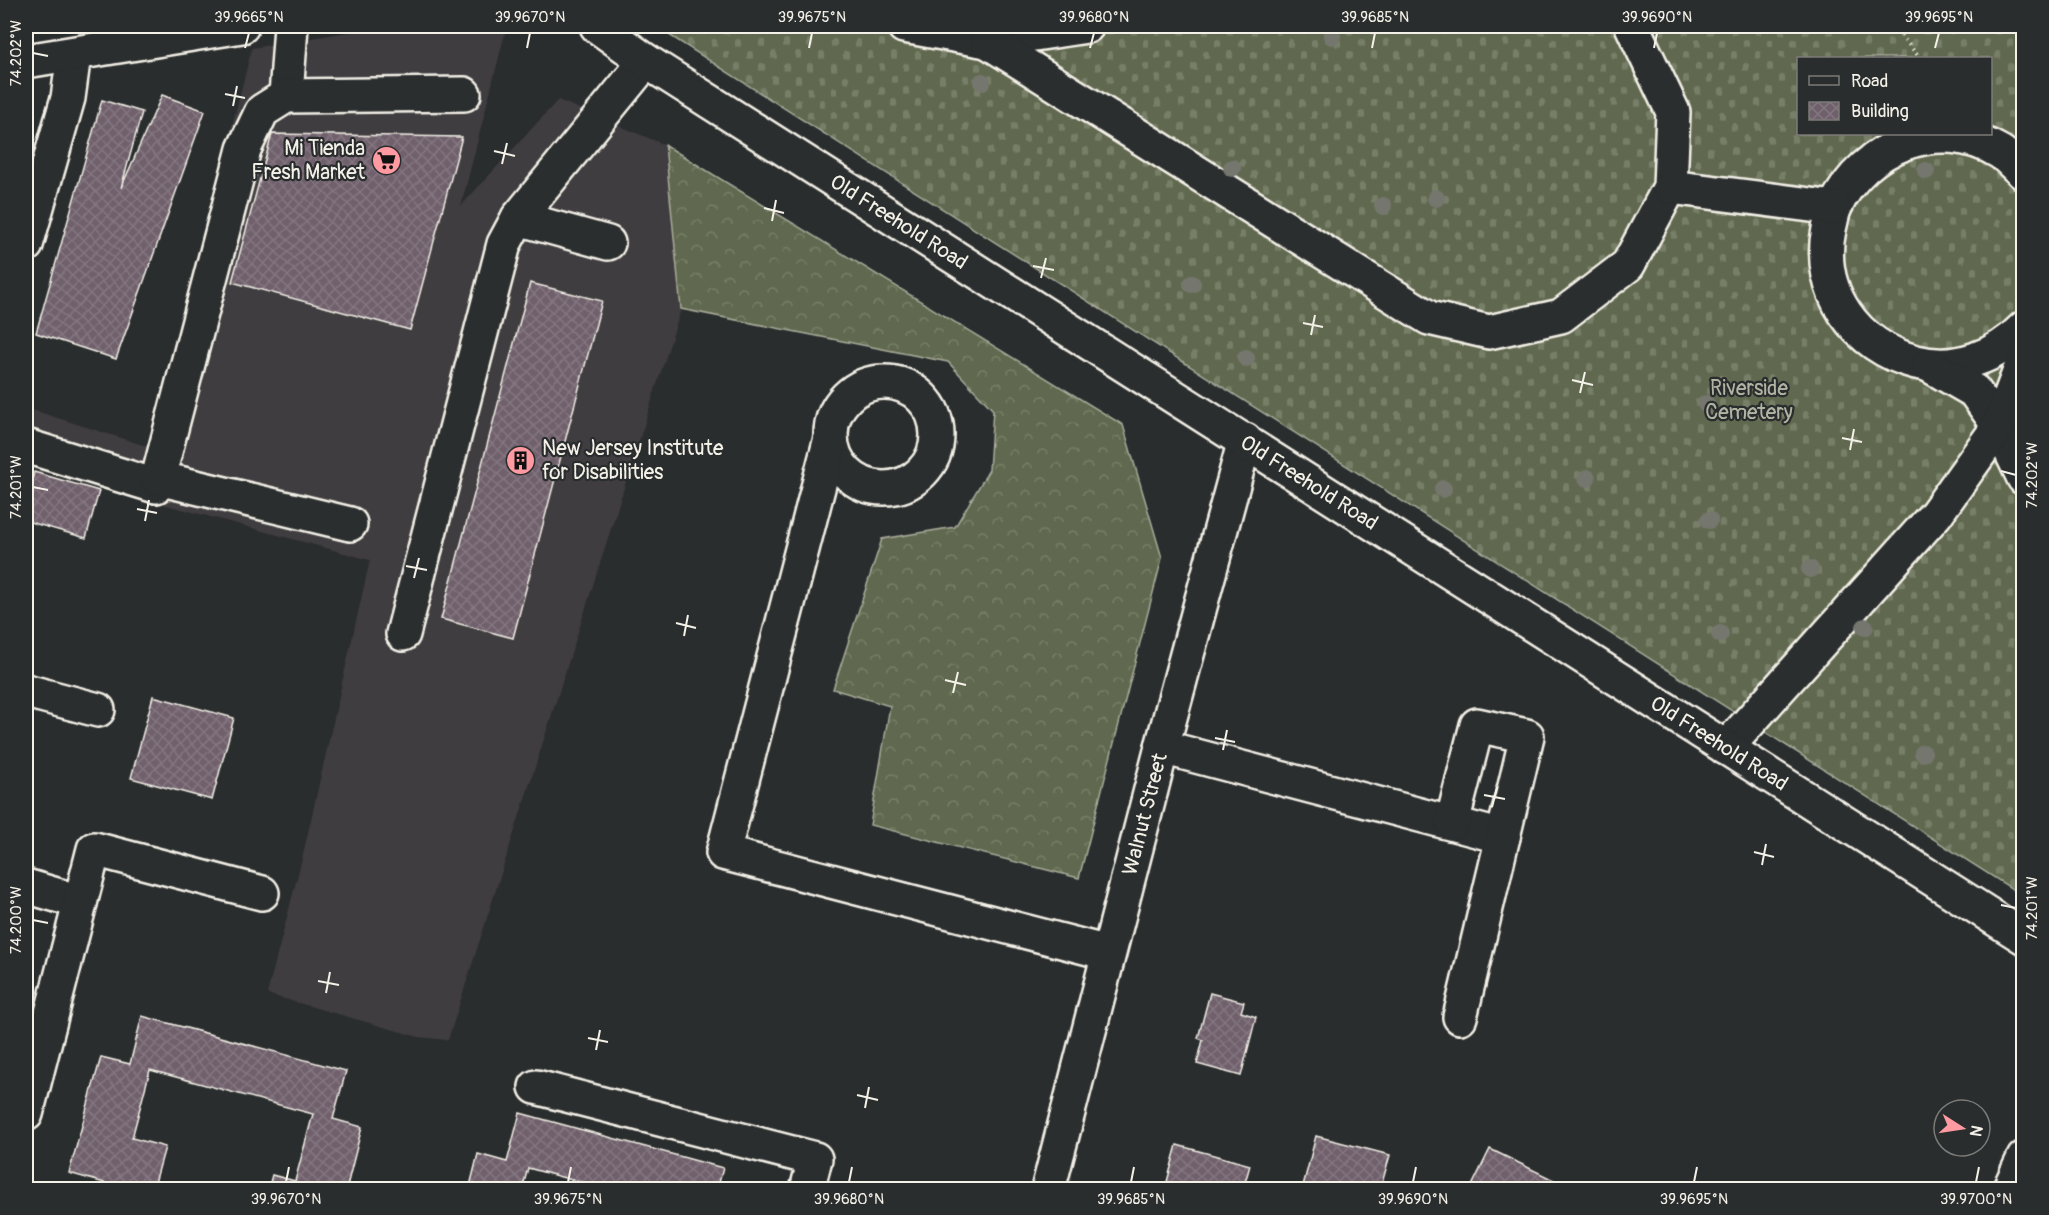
<svg xmlns="http://www.w3.org/2000/svg" width="2049" height="1215" viewBox="0 0 2049 1215" font-family="Pangolin,sans-serif">
  <style>
    .built { fill: #3f3c41 }
    .forest { fill: url(#forest-crowns); stroke: #aaad9c; stroke-width: 1.5 }
    .cemetery { fill: url(#cemetery-stones); stroke: #aaad9c; stroke-width: 1.5; fill-rule: evenodd }
    .building { fill: url(#building-cross-hatch); stroke: #f4f1e8; stroke-width: 1.5 }
    .lines { fill: none; stroke-linecap: round; stroke-linejoin: round }
    .minor-casing { stroke: #f4f1e8; stroke-width: 38 }
    .major-casing { stroke: #f4f1e8; stroke-width: 38 }
    .path { stroke: #f4f1e8; stroke-width: 4; stroke-dasharray: 1.5 4.5; stroke-linecap: butt }
    .minor { stroke: #2a2d2e; stroke-width: 33 }
    .major { stroke: #2a2d2e; stroke-width: 33 }
    .tree { fill: #75776e }
    .ticks { fill: none; stroke: #f4f1e8; stroke-width: 2 }
    .labels { text-anchor: middle; dominant-baseline: central; stroke-width: 4.5; stroke-linejoin: round; paint-order: stroke }
    .poi-label { font-size: 21px; fill: #f4f1e8; stroke: #2a2d2e; text-anchor: end }
    .street-label { font-size: 21px; fill: #f4f1e8; stroke: #2a2d2e }
    .park-label { font-size: 21px; fill: #b2b4a3; stroke: #2a2d2e }
    .neatline { fill: none; stroke: #f4f1e8; stroke-width: 2 }
    .ticks-label { font-size: 15px; text-anchor: middle; fill: #f4f1e8 }
  </style>
  <defs>
    <pattern id="forest-crowns" width="20" height="18" patternUnits="userSpaceOnUse" patternTransform="scale(1.5)"><rect width="20" height="18" fill="#61694f"/><path d="M2 6a3 3 0 1 1 6 0M12 15a3 3 0 1 1 6 0" fill="none" stroke="#787f68"/></pattern>
    <pattern id="cemetery-stones" width="16" height="16" patternUnits="userSpaceOnUse" patternTransform="scale(1.5)"><rect width="16" height="16" fill="#61694f"/><path d="M2 7V4a2 2 0 0 1 4 0v3zM10 15v-3a2 2 0 0 1 4 0v3z" fill="#787f68"/></pattern>
    <pattern id="building-cross-hatch" width="8" height="8" patternUnits="userSpaceOnUse" patternTransform="scale(1.5)"><rect width="8" height="8" fill="#6f606c"/><path d="M0 0l8 8M0 8l8-8" fill="none" stroke="#847781"/></pattern>
  </defs>
  <rect width="100%" height="100%" fill="#2a2d2e"/>
  <filter id="ink" filterUnits="userSpaceOnUse"><feTurbulence type="fractalNoise" baseFrequency=".0167" numOctaves="2"/><feDisplacementMap in="SourceGraphic" scale="12" xChannelSelector="R" yChannelSelector="G"/><feConvolveMatrix kernelMatrix="1 2 1 2 8 2 1 2 1" color-interpolation-filters="sRGB"/></filter>
  <g filter="url(#ink)">
    <path class="built" d="M384,26H499L506,29L461,206L558,100L665,145L681,309L448,1040L419,1037L267,994L302,859L370,560L26,467V408L149,447L252,48Z"/>
    <path class="forest" d="M665,145L1123,425L1162,558L1079,878L870,825L890,706L833,689L882,539L955,527L989,470L993,410L948,362L681,309Z"/>
    <path class="cemetery" d="M655,26H2023V896ZM1798,58H1990V134H1798Z"/>
    <path class="building" d="M162,95L205,111L116,359L36,333L102,100L142,112L121,188Z
      M272,134L462,137L410,330L232,282Z
      M530,283L602,301L513,638L441,619Z
      M34,472L99,491L86,538L26,521V504Z
      M153,696L234,718L212,800L131,778Z
      M1210,993L1244,1002L1241,1012L1256,1017L1241,1076L1197,1064L1203,1040L1198,1038Z
      M142,1016L346,1071L333,1119L362,1127L346,1190H268L272,1175L295,1181L313,1114L150,1070L132,1138L165,1147L153,1190H129L69,1173L101,1057L130,1064Z
      M520,1113L723,1168L717,1190H609L528,1168L522,1190H469L478,1154L507,1162Z
      M1316,1136L1390,1155L1380,1190H1318L1303,1186Z
      M1177,1145L1250,1165L1243,1190L1165,1189Z
      M1490,1149L1558,1182L1554,1190H1470Z"/>
    <g class="lines">
      <defs>
        <g id="minor">
          <path d="M904,26L987,41L1087,26"/>
          <path d="M987,41L1429,318L1489,332L1561,316L1628,265L1670,187L1673,112L1632,26"/>
          <path d="M286,96L291,26"/>
          <path d="M2024,173C2016,167 2008,157 2000,152C1939,115 1864,146 1835,207C1832,213 1831,222 1829,229C1816,291 1856,347 1916,362C1956,372 1996,357 2024,328"/>
          <path d="M1670,187L1834,208"/>
          <path d="M518,218L608,243"/>
          <path d="M26,245L68,98L74,54"/>
          <path d="M1929,365L1974,391L1999,426L2024,478"/>
          <circle cx="884" cy="435" r="53"/>
          <path d="M831,438L723,853L1108,953"/>
          <path d="M26,446L156,486L244,149L262,111L286,96L464,94"/>
          <path d="M158,478L350,524"/>
          <path d="M403,634L504,244L518,218L646,61"/>
          <path d="M26,691L98,710"/>
          <path d="M1162,747L1503,837"/>
          <path d="M1726,748L1936,514L1999,426L2024,360"/>
          <path d="M1452,823L1477,725L1527,736L1460,1017"/>
          <path d="M26,886L80,902"/>
          <path d="M536,1087L815,1159L807,1190"/>
          <path d="M26,1114L94,849L262,893"/>
          <path id="s1" d="M1048,1190L1162,747L1245,440"/>
          <path d="M2009,1190L2024,1158"/>
        </g>
        <g id="major">
          <path id="s2" d="M597,26L646,61L2024,937"/>
          <path d="M26,61L242,26"/>
        </g>
      </defs>
      <use href="#minor" class="minor-casing"/>
      <use href="#major" class="major-casing"/>
      <path class="path" d="M1893,26L1920,58"/>
      <use href="#minor" class="minor"/>
      <use href="#major" class="major"/>
    </g>
    <g class="tree">
      <circle cx="1332" cy="36" r="9"/>
      <circle cx="982" cy="82" r="9"/>
      <circle cx="1232" cy="168" r="9"/>
      <circle cx="1926" cy="171" r="9"/>
      <circle cx="1436" cy="198" r="9"/>
      <circle cx="1383" cy="206" r="9"/>
      <circle cx="1192" cy="284" r="9"/>
      <circle cx="1246" cy="358" r="9"/>
      <circle cx="1706" cy="404" r="9"/>
      <circle cx="1587" cy="478" r="9"/>
      <circle cx="1443" cy="489" r="9"/>
      <circle cx="1709" cy="520" r="9"/>
      <circle cx="1810" cy="569" r="9"/>
      <circle cx="1865" cy="627" r="9"/>
      <circle cx="1720" cy="634" r="9"/>
      <circle cx="1923" cy="753" r="9"/>
    </g>
  </g>
  <path class="ticks" d="M245,48L249,33M527,48L530,33M809,48L812,33M1090,48L1094,33M1372,48L1375,33M1654,48L1657,33M1935,48L1939,33M33,53L48,56M225,94L245,98M233,106L237,86M494,151L515,156M502,164L507,143M764,208L784,213M772,221L776,200M1033,266L1054,270M1041,278L1046,258M1303,323L1323,327M1311,335L1315,315M1572,380L1593,385M1580,393L1585,372M1842,438L1862,442M1850,450L1854,429M2001,471L2016,475M33,487L48,490M137,509L157,513M145,521L149,500M406,566L427,570M414,578L419,558M676,623L696,628M684,636L688,615M945,680L966,685M953,693L958,672M1215,738L1235,742M1223,750L1227,730M1484,795L1505,799M1492,807L1497,787M1754,852L1774,857M1762,865L1766,844M2001,905L2016,908M33,920L48,923M318,981L339,985M326,993L330,972M588,1038L608,1042M596,1050L600,1030M857,1095L878,1100M865,1108L869,1087M286,1182L289,1167M568,1182L571,1167M849,1182L852,1167M1131,1182L1134,1167M1413,1182L1416,1167M1694,1182L1697,1167M1976,1182L1979,1167"/>
  <defs>
    <symbol id="supermarket-disc" viewBox="-11 -11 22 22"><circle r="9.5" fill="#ff9aa2" stroke="#2a2d2e"/><path d="M-6-5.5h2.5l.6 2H6L4.5 2H-2.5L-4.4-4H-6ZM-1.5 3.2a1.3 1.3 0 1 0 .1 0ZM3 3.2a1.3 1.3 0 1 0 .1 0Z" fill="#111"/></symbol>
    <symbol id="building-disc" viewBox="-11 -11 22 22"><circle r="9.5" fill="#ff9aa2" stroke="#2a2d2e"/><path d="M-4-6H4V6H1V3H-1V6H-4ZM-2.5-4.3h1.7v1.8h-1.7ZM.8-4.3h1.7v1.8H.8ZM-2.5-1h1.7V.8h-1.7ZM.8-1h1.7V.8H.8Z" fill="#111"/></symbol>
  </defs>
  <g fill-rule="evenodd">
    <use href="#supermarket-disc" x="370" y="144" width="33" height="33"/>
    <use href="#building-disc" x="504" y="444" width="33" height="33"/>
  </g>
  <g class="labels">
    <g class="poi-label">
      <text x="365" y="148">Mi Tienda<tspan x="365" dy="24">Fresh Market</tspan></text>
      <text x="542" y="448" text-anchor="start">New Jersey Institute<tspan x="542" dy="24">for Disabilities</tspan></text>
    </g>
    <g class="street-label">
      <text stroke="none"><textPath href="#s2" startOffset="360">Old Freehold Road</textPath></text>
      <text stroke="none"><textPath href="#s2" startOffset="846">Old Freehold Road</textPath></text>
      <text stroke="none"><textPath href="#s2" startOffset="1332">Old Freehold Road</textPath></text>
      <text stroke="none"><textPath href="#s1" startOffset="388">Walnut Street</textPath></text>
    </g>
    <g class="park-label">
      <text x="1749" y="388">Riverside<tspan x="1749" dy="24">Cemetery</tspan></text>
    </g>
  </g>
  <rect width="2049" height="1215" fill="none" stroke="#2a2d2e" stroke-width="66"/>
  <rect x="1797" y="57" width="195" height="78" fill="#2a2d2e" stroke="#7b7b78" stroke-width="1.5"/>
  <rect x="1809" y="76" width="30" height="9" fill="#2a2d2e" stroke="#7b7b78" stroke-width="1.5"/>
  <text x="1851" y="87" font-size="18" fill="#f4f1e8">Road</text>
  <rect x="1809" y="102" width="30" height="18" fill="url(#building-cross-hatch)" stroke="#7b7b78" stroke-width="1.5"/>
  <text x="1851" y="117" font-size="18" fill="#f4f1e8">Building</text>
  <g transform="translate(1962 1128) rotate(102)"><circle r="28" fill="#2a2d2e" stroke="#7b7b78" stroke-width="1.5"/>
  <path d="M0-4.5L10 22L0 15L-10 22Z" fill="#ff9aa2"/>
  <text y="-9" font-size="16" font-weight="bold" text-anchor="middle" fill="#f4f1e8">N</text>
  </g>
  <rect x="33" y="33" width="1983" height="1149" class="neatline"/>
  <g class="ticks-label">
    <text x="249" y="22">39.9665°N</text>
    <text x="530" y="22">39.9670°N</text>
    <text x="812" y="22">39.9675°N</text>
    <text x="1094" y="22">39.9680°N</text>
    <text x="1375" y="22">39.9685°N</text>
    <text x="1657" y="22">39.9690°N</text>
    <text x="1939" y="22">39.9695°N</text>
    <text transform="translate(16 53) rotate(-90)" y="5">74.202°W</text>
    <text transform="translate(2032 475) rotate(-90)" y="5">74.202°W</text>
    <text transform="translate(16 487) rotate(-90)" y="5">74.201°W</text>
    <text transform="translate(2032 908) rotate(-90)" y="5">74.201°W</text>
    <text transform="translate(16 920) rotate(-90)" y="5">74.200°W</text>
    <text x="286" y="1204">39.9670°N</text>
    <text x="568" y="1204">39.9675°N</text>
    <text x="849" y="1204">39.9680°N</text>
    <text x="1131" y="1204">39.9685°N</text>
    <text x="1413" y="1204">39.9690°N</text>
    <text x="1694" y="1204">39.9695°N</text>
    <text x="1976" y="1204">39.9700°N</text>
  </g>
</svg>
